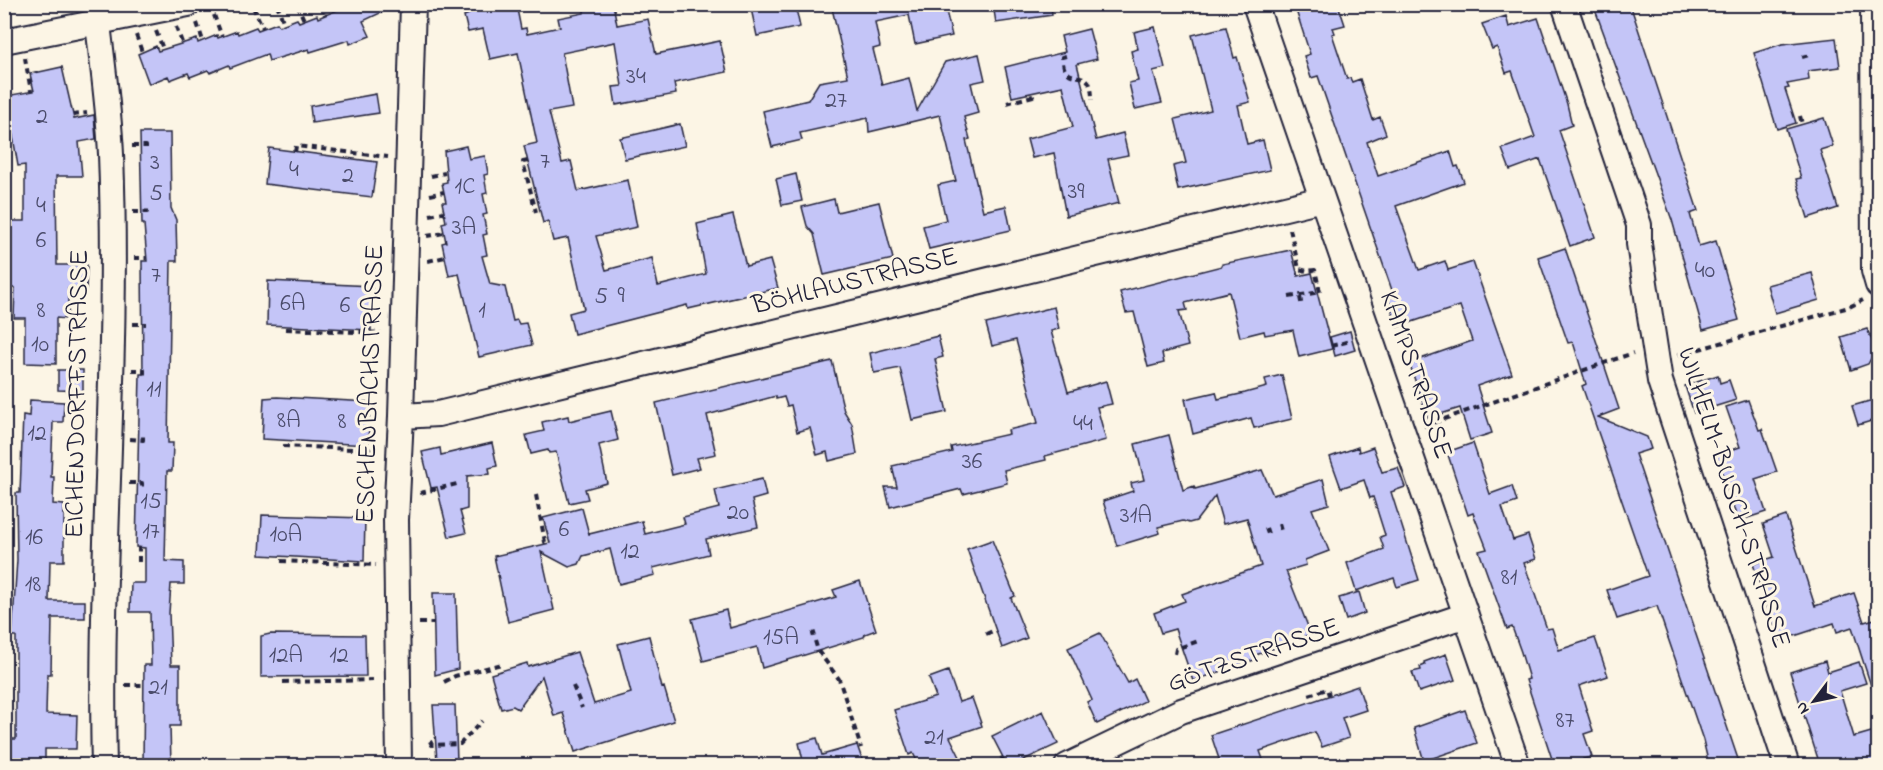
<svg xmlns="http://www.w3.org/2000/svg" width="1883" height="770" viewBox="0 0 1883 770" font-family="'Indie Flower',sans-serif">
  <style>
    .building { fill: #c4c5f7; stroke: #22223b; stroke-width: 1.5 }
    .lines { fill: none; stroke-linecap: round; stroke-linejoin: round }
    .minor-casing { stroke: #22223b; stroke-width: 28 }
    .path { stroke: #22223b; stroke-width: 4; stroke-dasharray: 6 4.5; stroke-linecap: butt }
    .minor { stroke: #fcf5e5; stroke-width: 24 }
    .labels { text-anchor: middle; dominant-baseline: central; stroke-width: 6; stroke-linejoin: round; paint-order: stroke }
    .number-label { font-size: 24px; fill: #4a4b6a }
    .street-label { font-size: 27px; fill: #22223b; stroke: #fcf5e5 }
  </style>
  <rect width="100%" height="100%" fill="#fcf5e5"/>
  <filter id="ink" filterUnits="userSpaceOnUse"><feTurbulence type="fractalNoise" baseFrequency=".0167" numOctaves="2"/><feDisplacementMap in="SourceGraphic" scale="12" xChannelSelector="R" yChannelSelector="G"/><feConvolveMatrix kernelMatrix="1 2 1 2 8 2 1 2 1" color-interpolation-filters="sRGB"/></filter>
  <g filter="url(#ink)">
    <path class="building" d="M352,4H399L363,21L370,36L350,44L349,40L310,52L309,49L269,61L267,54L230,68L229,65L210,73L208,70L190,77L188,73L170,80L168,76L149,84L138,54L156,46L158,51L197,39L198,43L217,35L218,38L237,31L238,34L256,27L258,30L277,23L279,26L297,19L299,22L317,15L318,18Z
      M467,4H516L521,29L526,28L527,34L560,27L558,18L584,13V10L588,9L587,4H613L617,25L648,19L656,54L720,41L727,72L674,83L676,94L616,105L613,87L622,86L615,42L562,53L572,108L549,112L562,163L571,161L578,191L628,180L637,227L596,236L606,270L652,258L658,286L706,274L697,224L733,215L746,266L770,260L778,288L688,309L687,305L574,334L569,313L584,309L568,238L553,241L548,221L543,223L524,146L537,143L518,53L490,59L483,29L468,32L464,16L469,14Z
      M750,4H795L800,27L757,36Z
      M831,4H940L941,8L945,7L952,36L915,44L909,15L875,22L880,47L873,49L882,85L909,78L917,111L945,62L979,54L985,80L971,83L978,113L964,117L970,139L966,140L983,211L1006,206L1011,230L929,249L923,226L946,220L938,185L956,181L940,115L869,132L868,118L800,133L802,140L772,147L763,111L808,100L819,82L848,77Z
      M993,4H1051L1052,15L996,23Z
      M1294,4H1338L1345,25L1333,28L1335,33L1332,34L1347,79L1350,78L1352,82L1360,79L1373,120L1380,117L1386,134L1367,142L1378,176L1450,151L1455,167L1458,166L1464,182L1396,206L1419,270L1445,261L1448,270L1473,262L1512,374L1477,386L1492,433L1470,440L1460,408L1428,418L1409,363L1472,341L1460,306L1397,327L1388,298L1394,296L1318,76L1311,78L1304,56L1310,54Z
      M1593,4H1630L1698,211L1690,214L1699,246L1716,241L1739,320L1703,330L1672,220Z
      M1506,16L1509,27L1538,18L1567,104L1572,125L1559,130L1595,237L1570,246L1540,159L1510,170L1502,149L1535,137L1512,71L1506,73L1497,47L1492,49L1482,24Z
      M1155,27L1165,68L1153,71L1162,103L1135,109L1129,83L1138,81L1131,51L1138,49L1134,32Z
      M1226,27L1234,58L1237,57L1250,102L1238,105L1247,144L1263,140L1270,170L1178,190L1173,166L1186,163L1175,119L1211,110L1192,35Z
      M1089,29L1097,59L1077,64L1096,140L1123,133L1128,155L1108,159L1119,203L1066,216L1054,153L1032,158L1027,139L1073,127L1063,86L1012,97L1005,67L1065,52L1061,36Z
      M1836,38L1840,67L1808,71L1809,80L1787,84L1789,88L1785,89L1796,123L1777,129L1754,53L1782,44Z
      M62,67L74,119L94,115L96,139L79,142L82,176H56L57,265H87L86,290L68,289V319L56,318V364L25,363V318H14L15,288H8V221H25V165L18,166L6,96L34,91L30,74Z
      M376,94L379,113L312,123L310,106Z
      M1824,118L1833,146L1820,150L1838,208L1808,218L1796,179L1801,178L1786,129Z
      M680,124L685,146L625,159L620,138Z
      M140,133H170L171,208L176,220L177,261H171L168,443H173L172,471H167L165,561L184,562V584H171L169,613L171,665H180V726H170L171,765H143L144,665H151L150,612H130L131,583H145V548L136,547L140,374H143L142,261H147L144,224H142Z
      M466,146L469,159L485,156L488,174L484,175L487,193L483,194L487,214L483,215L487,234L483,235L487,255L482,256L490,284L505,287L513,321L517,320L519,324L526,323L532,345L479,357L459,274L449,276L442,243L446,242L442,223L446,222L442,202H446L442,183L447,182L444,151Z
      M269,148L377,162L372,197L265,184Z
      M796,174L802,201L782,205L776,179Z
      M834,199L837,212L879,202L893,259L824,275L814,234L807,226L802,207Z
      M1565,248L1619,409L1598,417L1647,437L1651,449L1635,454L1740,765H1709L1703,740L1657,606L1617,619L1607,590L1648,576L1582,386L1586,384L1573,342L1568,343L1538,257Z
      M1291,250L1298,276L1312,273L1332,349L1299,357L1293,330L1265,335L1264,331L1240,337L1229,292L1185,303L1187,310L1179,311L1188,346L1162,353L1164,363L1148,367L1134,312L1126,313L1120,292L1222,266V264Z
      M1812,273L1819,300L1775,313L1767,285Z
      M268,281L372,286L371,330L267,325Z
      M1054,307L1059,329L1051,331L1068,392L1106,381L1112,404L1097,407L1106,440L1045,456L1046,460L1004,470L1007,483L963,494L961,489L890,507L885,487H897L892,466L952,452L951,447L1009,434L1008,430L1038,423L1016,340L992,346L986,324Z
      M1867,329L1876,349L1868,364L1851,370L1841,337Z
      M1350,331L1355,350L1335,356L1330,337Z
      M938,336L943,357L935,359L947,412L912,420L900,368L874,373L870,353Z
      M832,361L844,411L852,424L857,454L829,461L827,452L817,455L810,428L797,432L791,405L787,406L784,397L776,399V396L707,415L716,454L697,458L700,468L672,475L656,403Z
      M58,370H83V391L58,390Z
      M1282,375L1292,419L1254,428L1251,418L1193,434L1185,399L1216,392L1218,399L1245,393L1267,387L1265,379Z
      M1718,375L1720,383L1729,380L1736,400L1694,413L1685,386Z
      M277,397L370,402L368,445L262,439L264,398Z
      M30,400L64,402L63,422H53L51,477H54L53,504L64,505V561H50L49,601H85V618H52L51,674H47L46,714L77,715L76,749H45V765H4V739H16V636H12L17,560L16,493H20L23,415L29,416Z
      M1748,400L1759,430L1762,429L1777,472L1755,479L1766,512L1738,521L1716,455L1740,447L1726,407Z
      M1873,400L1878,419L1858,425L1852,406Z
      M611,411L618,440L599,445L607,483L585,489L588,499L569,503L556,452L549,453L548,450L531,454L526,435L544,431L542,422L568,416L569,421Z
      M1169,435L1183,490L1194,486L1195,489L1262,470L1273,495L1323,479L1329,504L1312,509L1329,551L1305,560L1306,565L1286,571L1311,634L1256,655L1257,659L1193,681L1175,629L1161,633L1154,613L1185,601L1182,594L1261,566L1247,518L1223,524L1215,496L1196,521L1189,523L1183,521L1158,527L1160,533L1117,546L1103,501L1133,491L1131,483L1144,480L1135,444Z
      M492,443L497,466L489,468L490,474L467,476V509L460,511L466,533L449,537L437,487L431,488L422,452L440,448L441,455Z
      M1473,443L1490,494L1512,486L1517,502L1502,507L1513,540L1528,535L1536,559L1524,563L1547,629L1552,628L1559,650L1595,638L1608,676L1579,686L1593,731L1584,734L1592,757L1583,759L1585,765H1554L1526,680L1529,679L1521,652L1512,627L1507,629L1479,551L1487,549L1473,513L1468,515L1447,452Z
      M1358,447L1359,452L1373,447L1382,472L1398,468L1405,487L1391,492L1419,580L1397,587L1394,578L1356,591L1347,563L1384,549L1380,537L1385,535L1373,497L1370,498L1364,480L1341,488L1330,457Z
      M762,479L766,496L752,500L758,527L706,539L709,554L653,568L655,575L619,584L610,549L583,556L579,564L569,567L541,552L554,610L508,622L494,556L550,543L543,518L582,508L589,534L642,521L645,534L685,524L683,517L719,508L715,490Z
      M262,515L365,518L364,561L260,555Z
      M1786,516L1815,606L1854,593L1864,622L1878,618V697L1875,698L1852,627L1837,632L1834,623L1779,641L1753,564L1774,557L1763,524Z
      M992,540L1015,596L1011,598L1027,638L1002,648L967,549Z
      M860,581L876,630L865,634L864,637L762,668L757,647L703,661L692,619L726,610L730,628L836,597L833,590Z
      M1359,592L1365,613L1346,620L1339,598Z
      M433,593H456L458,669L435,675Z
      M1100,633L1128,683L1135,679L1145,701L1097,724L1087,702L1092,700L1068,648Z
      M270,634L365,635L366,676L261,677V636Z
      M649,636L662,688L664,687L674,721L575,752L563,713L554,716L542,676L518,709L513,706L501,709L491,674L527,663L528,667L577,652L594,704L631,693L618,644Z
      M1446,654L1455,680L1419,692L1412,672L1421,670L1420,667L1425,665L1424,662Z
      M1825,661L1828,672L1859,662L1866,683L1840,691L1854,737L1878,730V765H1820L1790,672Z
      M948,671L959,702L972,698L982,726L950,737L964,765H919L913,753L909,755L894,710L936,697L929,678Z
      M1358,686L1366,710L1342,718L1349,738L1322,747L1315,732L1260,751L1265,765H1221L1211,735Z
      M433,705H455L457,761H437Z
      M1465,710L1477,743L1424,761L1414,728Z
      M1043,711L1058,744L1013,765H1007L992,736Z
      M817,738L822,755L857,745L863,762L850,765H804L799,743Z"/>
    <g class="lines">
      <defs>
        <path id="minor" d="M1255,4L1518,766
          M1564,4L1639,225V244L1660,381L1787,766
          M1873,4L1874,271L1878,285
          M98,24C103,67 109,111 111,154C119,358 99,562 104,766
          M4,41L188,4
          M401,416L438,414L1322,199
          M399,766L396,520L401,416L413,4
          M1067,766L1181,711L1466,615"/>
      </defs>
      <use href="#minor" class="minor-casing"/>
      <path class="path" d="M277,4L284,24
        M297,4L304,20
        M320,4L325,15
        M343,4L345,11
        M253,7L263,28
        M214,15L222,37
        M197,23L203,41
        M176,27L183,45
        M156,31L163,49
        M136,35L142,52
        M1066,56L1062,57C1063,61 1063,68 1066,71C1076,83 1092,67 1092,100
        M1802,57L1809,55
        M25,58L31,91
        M1007,103L1033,96L1032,93
        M73,115L87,113
        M1800,116L1802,124
        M132,146H146V148
        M295,152L296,146L388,157
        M528,161L523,162L536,212
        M431,176L445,173
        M430,195L444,192
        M133,212H147V209
        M430,215L444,212
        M427,236L444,233
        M134,258H146
        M428,261L445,257
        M1289,297L1320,292L1315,270L1307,271L1299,269L1290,229
        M1300,297L1302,307
        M133,324H146
        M286,329L381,333
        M1331,346L1350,341
        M1678,355L1849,307L1863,300
        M132,370H144V375
        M1424,426L1633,353
        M130,439L143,440V434
        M283,446L378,450
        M129,483H142V487
        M420,493L457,484
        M536,495L545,542L549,540
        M1279,524L1282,534
        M1266,528L1269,537
        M281,561L376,565
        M139,562V548
        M419,623H434
        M816,633L813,634L818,651L839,679L861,748
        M986,634L995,630
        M1175,654L1176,649L1198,641
        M283,682L375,680
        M444,682L455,676L502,664
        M125,685H144
        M573,686L582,708
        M1309,695L1327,689L1329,695
        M430,741L432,745L460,744L482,721
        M991,764L1003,758"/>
      <use href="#minor" class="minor"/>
    </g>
  </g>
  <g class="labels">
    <g class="number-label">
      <text x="636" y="77">34</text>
      <text x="836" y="101">27</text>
      <text x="42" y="117">2</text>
      <text x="545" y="162">7</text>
      <text x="155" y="163">3</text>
      <text x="294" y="170">4</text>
      <text x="348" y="176">2</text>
      <text x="465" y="187">1C</text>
      <text x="1076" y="192">39</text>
      <text x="156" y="194">5</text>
      <text x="41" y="206">4</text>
      <text x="464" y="228">3A</text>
      <text x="41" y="241">6</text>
      <text x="1705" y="271">40</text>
      <text x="156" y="276">7</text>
      <text x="621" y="296">9</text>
      <text x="601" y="297">5</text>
      <text x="293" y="304">6A</text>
      <text x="345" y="306">6</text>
      <text x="41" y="311">8</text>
      <text x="482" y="311">1</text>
      <text x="40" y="345">10</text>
      <text x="154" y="390">11</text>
      <text x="289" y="421">8A</text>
      <text x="342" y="422">8</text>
      <text x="1083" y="424">44</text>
      <text x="37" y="434">12</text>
      <text x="972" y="462">36</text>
      <text x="151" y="502">15</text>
      <text x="738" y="513">20</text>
      <text x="1136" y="516">31A</text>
      <text x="564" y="530">6</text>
      <text x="151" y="532">17</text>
      <text x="286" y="535">10A</text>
      <text x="34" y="538">16</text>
      <text x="630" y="552">12</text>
      <text x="1509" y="578">81</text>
      <text x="33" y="585">18</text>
      <text x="781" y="638">15A</text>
      <text x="286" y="656">12A</text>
      <text x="339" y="656">12</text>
      <text x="158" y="688">21</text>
      <text x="1565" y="721">87</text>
      <text x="934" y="738">21</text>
    </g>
    <g class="street-label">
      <text transform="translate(855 282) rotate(-14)">BÖHLAUSTRASSE</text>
      <text transform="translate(1415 375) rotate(71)">KAMPSTRASSE</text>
      <text transform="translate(371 384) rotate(-88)">ESCHENBACHSTRASSE</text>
      <text transform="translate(78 394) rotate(-89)">EICHENDORFFSTRASSE</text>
      <text transform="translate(1733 498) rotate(72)">WILHELM-BUSCH-STRASSE</text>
      <text transform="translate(1254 656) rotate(-19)">GÖTZSTRASSE</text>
    </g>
  </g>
  <rect width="1883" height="770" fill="none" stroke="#fcf5e5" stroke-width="24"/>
  <rect x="12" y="12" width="1859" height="746" fill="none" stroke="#22223b" stroke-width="2" filter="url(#ink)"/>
  <g transform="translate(1814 701) rotate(238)" stroke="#fcf5e5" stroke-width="4.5" paint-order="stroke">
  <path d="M0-4.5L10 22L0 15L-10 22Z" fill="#22223b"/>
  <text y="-9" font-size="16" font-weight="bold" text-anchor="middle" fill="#22223b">N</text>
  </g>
</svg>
